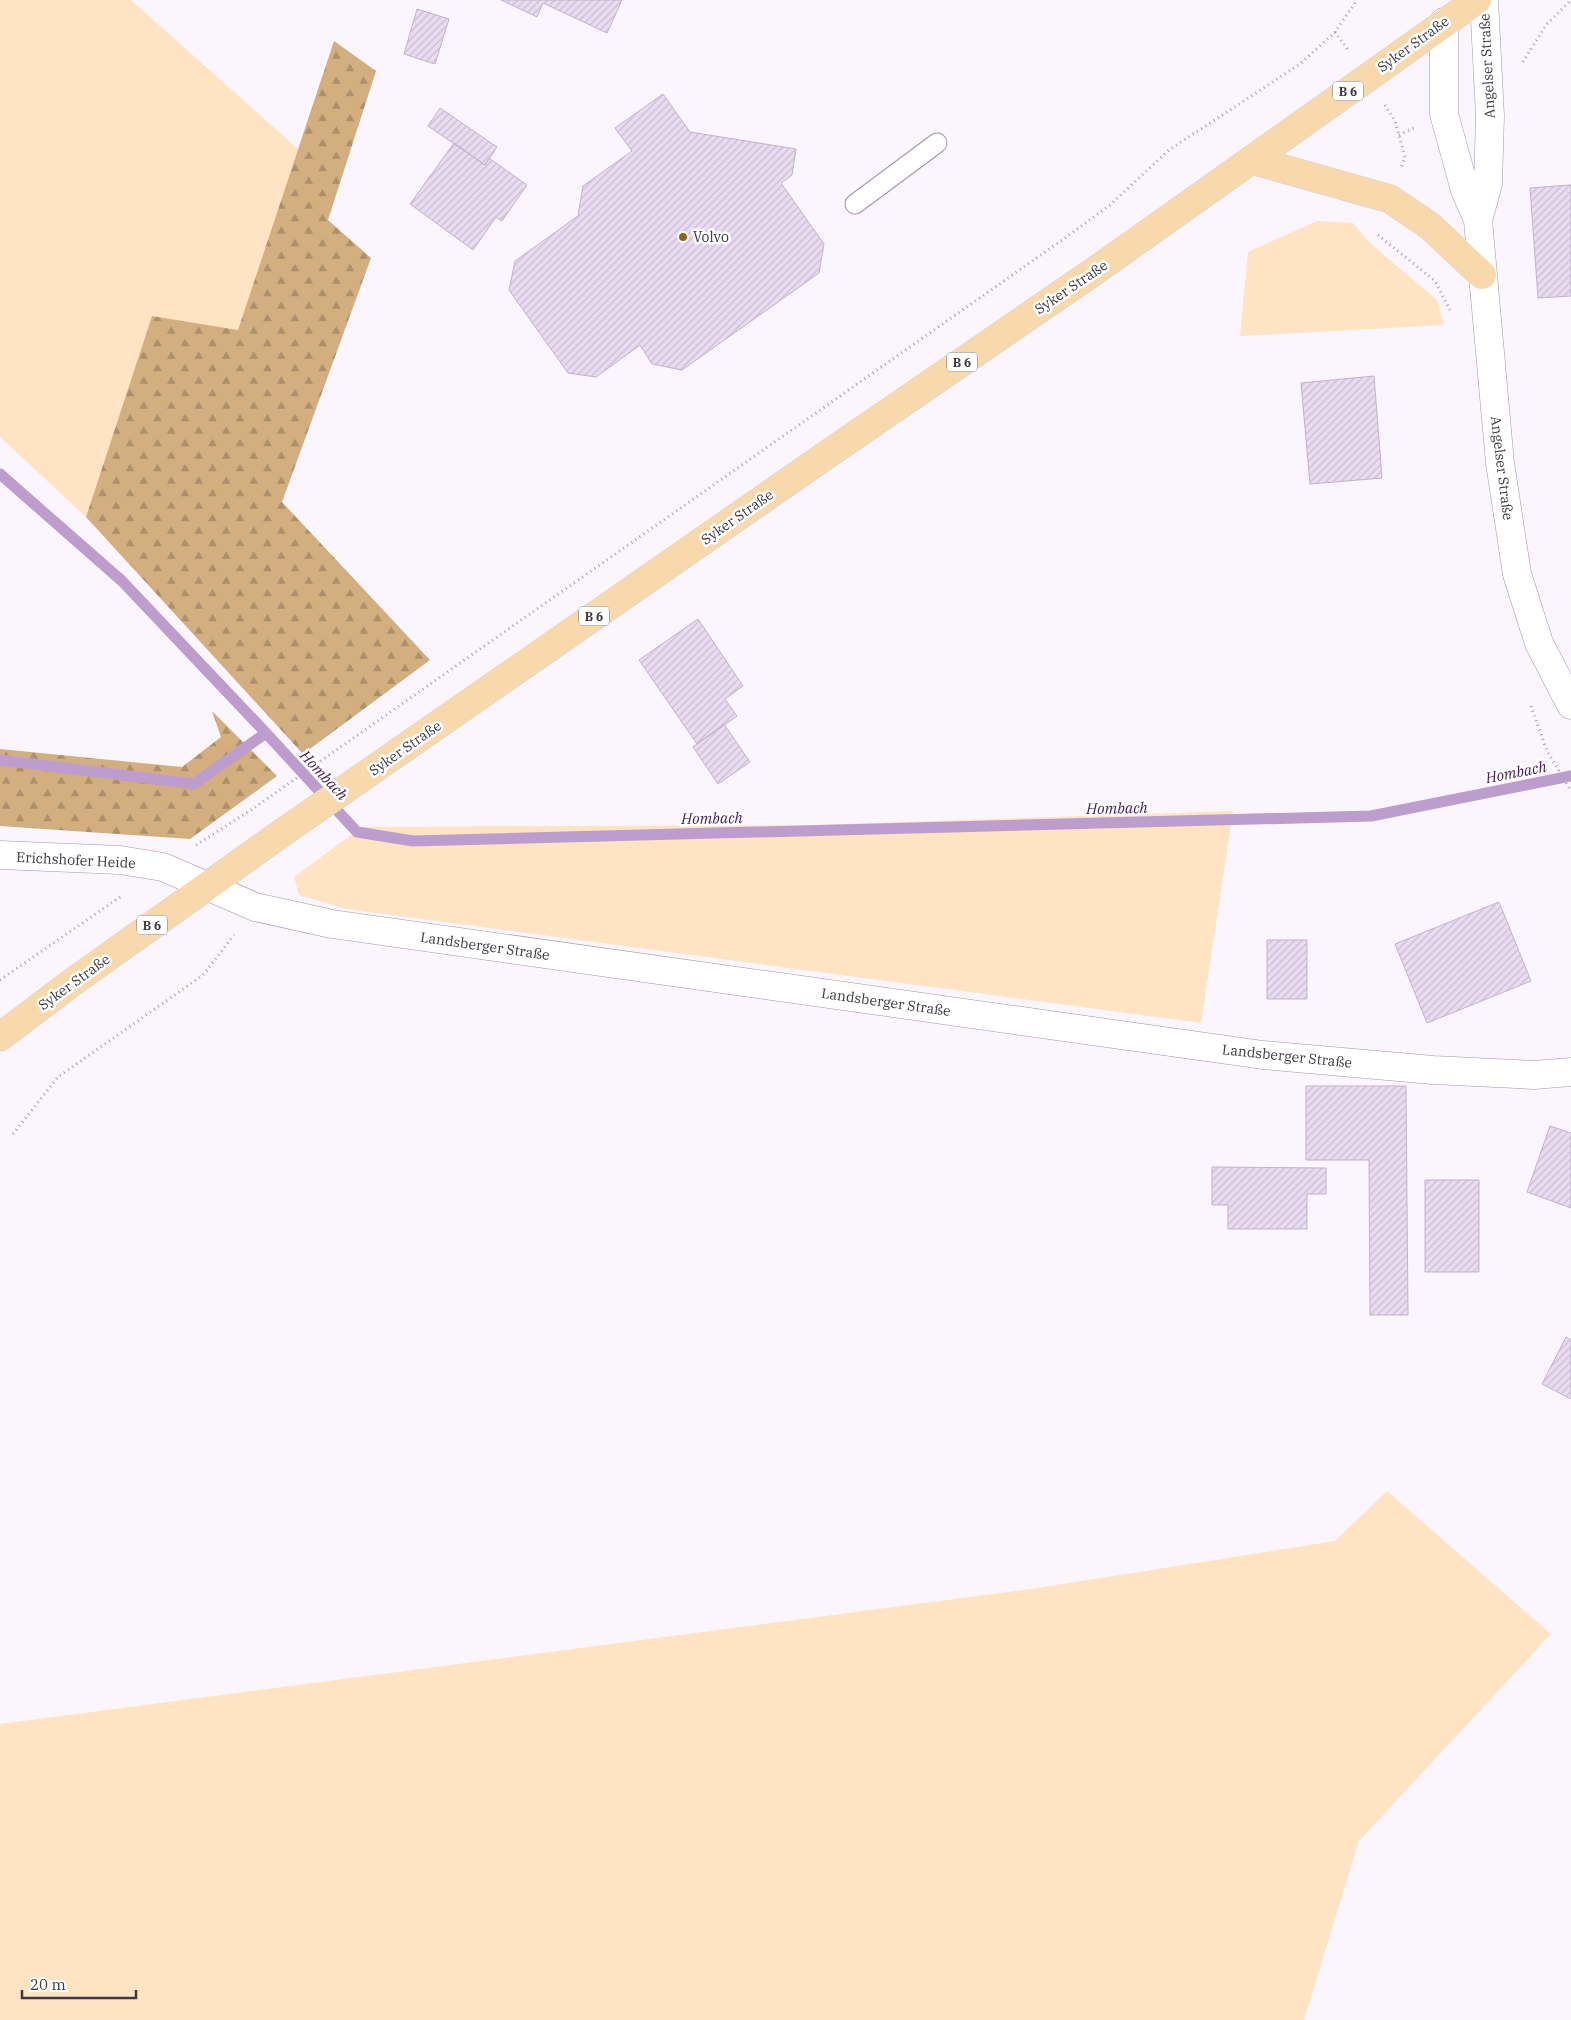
<svg xmlns="http://www.w3.org/2000/svg" width="1571" height="2020" viewBox="0 0 1571 2020" font-family="'IBM Plex Serif',serif">
  <style>
    .grass { fill: #fee4c3 }
    .forest { fill: url(#forest-firs) }
    .lines { fill: none; stroke-linecap: round; stroke-linejoin: round }
    .stream { stroke: #bc9dce; stroke-width: 11 }
    .building { fill: url(#building-hatch); stroke: #c1b3c9 }
    .service-casing { stroke: #a296aa; stroke-width: 21 }
    .minor-casing { stroke: #a296aa; stroke-width: 29 }
    .secondary-casing { stroke: #a296aa; stroke-width: 29 }
    .primary-casing { stroke: #d5d3d5; stroke-width: 29 }
    .path { stroke: #a49fa8; stroke-width: 3; stroke-dasharray: 1 4; stroke-linecap: butt }
    .service { stroke: #fff; stroke-width: 19 }
    .minor { stroke: #fff; stroke-width: 28 }
    .secondary { stroke: #fff; stroke-width: 28 }
    .primary { stroke: #f8d9ac; stroke-width: 28 }
    .poi-dot { fill: #936412; stroke: #fff; stroke-width: 2 }
    .labels { text-anchor: middle; dominant-baseline: central; stroke-width: 5; stroke-linejoin: round; paint-order: stroke }
    .shield { fill: #fff; stroke: #78747b; stroke-width: 1 }
    .shield-label { font-size: 12px; font-weight: bold; fill: #3e3942 }
    .street-label { font-size: 14px; fill: #3e3942; stroke: #fff }
    .poi-label { font-size: 14px; fill: #3e3942; stroke: #fff; text-anchor: start }
    .water-label { font-size: 15px; font-style: italic; fill: #48215c; stroke: #fff }
  </style>
  <defs>
    <pattern id="forest-firs" width="22" height="20" patternUnits="userSpaceOnUse" patternTransform="scale(1.25)"><rect width="22" height="20" fill="#d3af7f"/><path d="M5 1l3.5 6h-7zM16 11l3.5 6h-7z" fill="#ad8f6a"/></pattern>
    <pattern id="building-hatch" width="6" height="6" patternUnits="userSpaceOnUse" patternTransform="scale(1.25)"><rect width="6" height="6" fill="#e9dbf2"/><path d="M-1 1l2-2M0 6l6-6M5 7l2-2" fill="none" stroke="#c9bdd1"/></pattern>
  </defs>
  <rect width="100%" height="100%" fill="#faf5fe"/>
  <path class="grass" d="M0,0H131L298,149L238,330L152,316L86,517L0,437Z
    M1317,221L1353,223L1370,243L1437,300L1444,325L1240,336L1248,252Z
    M1233,811L1201,1023L346,909L299,895L294,877L362,827L813,825Z
    M1387,1491L1551,1634L1359,1841L1304,2020H0V1724L1031,1589L1335,1541Z"/>
  <path class="forest" d="M334,41L376,71L328,220L371,258L282,502L430,660L303,754L86,517L152,316L238,330Z
    M212,711L277,776L190,839L0,826V749L182,767L221,737Z"/>
  <g class="lines">
    <path class="stream" d="M0,474L122,581L266,733L357,832L413,841L1371,816L1571,776
      M0,760L194,784L266,733"/>
  </g>
  <path class="building" d="M501,0H622L607,33L543,3L537,17Z
    M417,9L449,19L435,64L404,54Z
    M663,94L690,132L796,149L792,175L781,183L824,244L819,273L682,370L652,364L640,345L596,377L568,373L509,290L515,261L578,216L583,186L632,151L615,128Z
    M440,108L497,147L485,165L428,126Z
    M454,143L485,165L489,158L527,185L502,221L496,217L473,250L410,204Z
    M1571,185V296L1538,298L1530,188Z
    M1374,376L1382,478L1310,484L1301,383Z
    M698,619L743,686L725,699L737,716L697,744L639,660Z
    M724,724L750,762L718,784L693,747Z
    M1499,902L1531,981L1427,1023L1395,944Z
    M1267,940H1307V999H1267Z
    M1306,1086H1406L1408,1315H1370L1369,1160H1306Z
    M1550,1126L1571,1133V1208L1527,1192Z
    M1212,1167L1326,1168V1194H1307V1229H1228V1205H1212Z
    M1425,1180H1479V1272H1425Z
    M1566,1337L1571,1340V1399L1542,1384Z"/>
  <g class="lines">
    <defs>
      <path id="service" d="M855,204L937,143"/>
      <path id="minor" d="M0,855L120,860L163,867L255,907L332,924L1263,1055L1433,1070L1534,1075L1571,1072"/>
      <path id="secondary" d="M1444,22V114L1465,190L1478,220L1500,463L1517,574L1539,643L1571,705
        M1478,220L1488,184L1490,116L1484,0"/>
      <path id="primary" d="M1252,160L1390,199L1430,226L1482,275
        M0,1037L70,984L279,835L825,456L1099,268L1477,0"/>
    </defs>
    <use href="#service" class="service-casing"/>
    <use href="#minor" class="minor-casing"/>
    <use href="#secondary" class="secondary-casing"/>
    <use href="#primary" class="primary-casing"/>
    <path class="path" d="M1335,32L1348,50
      M1523,62L1546,25L1571,0
      M1385,105L1395,121L1405,157L1401,169
      M1399,135L1414,128
      M1378,235L1435,281L1450,310
      M1531,706L1547,751L1571,791
      M196,845L251,810L1065,238L1110,205L1169,150L1300,64L1335,32L1357,0
      M0,980L123,895
      M13,1134L58,1077L203,975L234,935"/>
    <use href="#service" class="service"/>
    <use href="#minor" class="minor"/>
    <use href="#secondary" class="secondary"/>
    <use href="#primary" class="primary"/>
  </g>
  <circle class="poi-dot" cx="683" cy="237" r="5"/>
  <g class="labels">
    <g class="shield">
      <rect x="1333" y="81.5" width="30" height="19" rx="4"/>
      <rect x="947" y="352.5" width="30" height="19" rx="4"/>
      <rect x="579" y="606.5" width="30" height="19" rx="4"/>
      <rect x="137" y="915.5" width="30" height="19" rx="4"/>
    </g>
    <g class="shield-label">
      <text x="1348" y="91">B 6</text>
      <text x="962" y="362">B 6</text>
      <text x="594" y="616">B 6</text>
      <text x="152" y="925">B 6</text>
    </g>
    <g class="street-label">
      <text transform="translate(1413 44) rotate(-36)">Syker Straße</text>
      <text transform="translate(1487 66) rotate(-93)">Angelser Straße</text>
      <text transform="translate(1071 287) rotate(-34)">Syker Straße</text>
      <text transform="translate(1502 468) rotate(83)">Angelser Straße</text>
      <text transform="translate(737 517) rotate(-35)">Syker Straße</text>
      <text transform="translate(405 748) rotate(-35)">Syker Straße</text>
      <text transform="translate(76 860) rotate(3)">Erichshofer Heide</text>
      <text transform="translate(485 946) rotate(8)">Landsberger Straße</text>
      <text transform="translate(74 982) rotate(-36)">Syker Straße</text>
      <text transform="translate(886 1002) rotate(8)">Landsberger Straße</text>
      <text transform="translate(1287 1056) rotate(6)">Landsberger Straße</text>
    </g>
    <g class="poi-label">
      <text x="693" y="237">Volvo</text>
    </g>
    <g class="water-label">
      <text transform="translate(1516 772) rotate(-11)">Hombach</text>
      <text transform="translate(324 775) rotate(47)">Hombach</text>
      <text transform="translate(1117 808) rotate(-1)">Hombach</text>
      <text transform="translate(712 818) rotate(-1)">Hombach</text>
    </g>
  </g>
  <path d="M22 1990v8h114v-8" fill="none" stroke="#3e3942" stroke-width="2.5"/>
  <text x="30" y="1990" font-size="15" fill="#3e3942" stroke="#ffffff" stroke-width="4" paint-order="stroke">20 m</text>
</svg>
